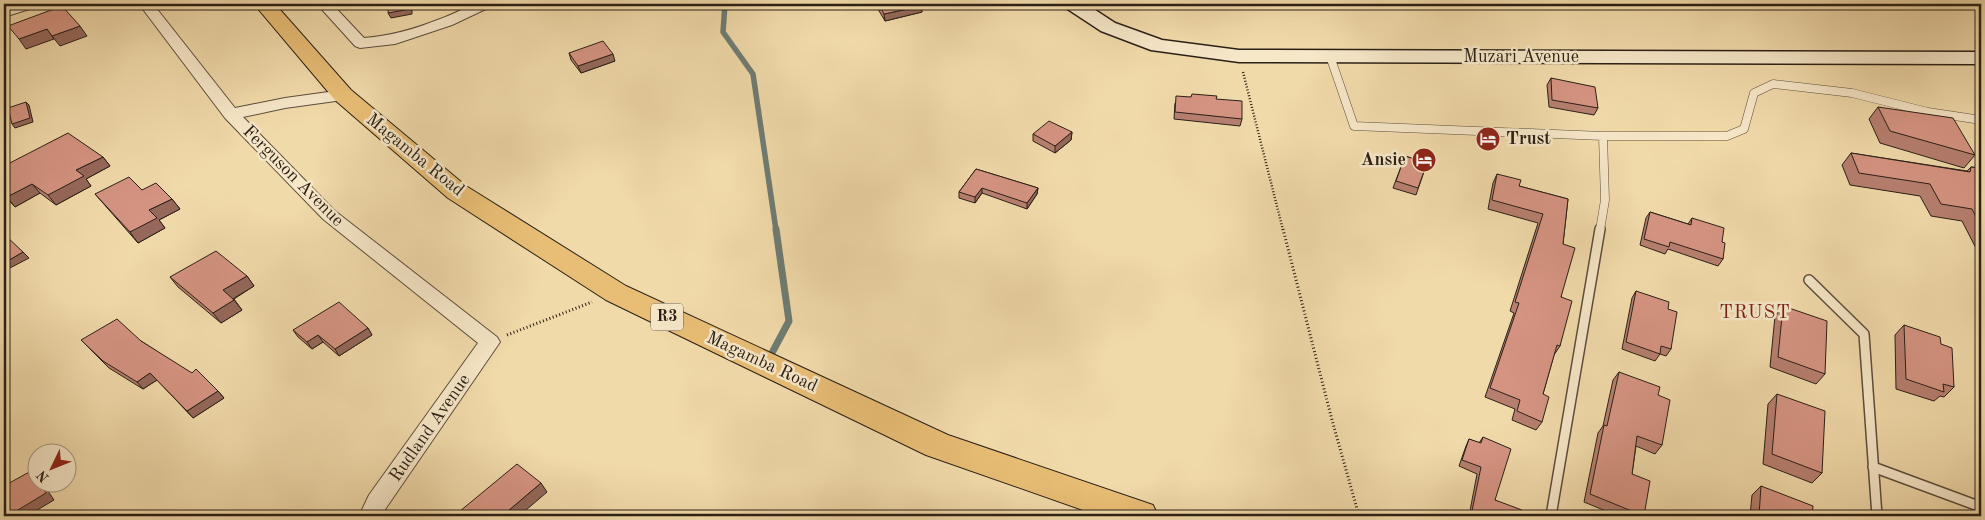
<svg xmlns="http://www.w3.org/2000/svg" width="1985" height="520" viewBox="0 0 1985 520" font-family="'Old Standard TT',serif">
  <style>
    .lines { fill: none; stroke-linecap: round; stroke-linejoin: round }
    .stream-far1 { stroke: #6e7c73; stroke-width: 5.5 }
    .stream { stroke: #6e7c73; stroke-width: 7 }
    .lane-far1-casing { stroke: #5c4e3c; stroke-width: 9 }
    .lane-casing { stroke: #5c4e3c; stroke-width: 12 }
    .street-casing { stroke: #5c4e3c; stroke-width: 2 }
    .secondary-casing { stroke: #2a2017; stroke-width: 3 }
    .highway-casing { stroke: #2a2017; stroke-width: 2 }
    .path-far1 { stroke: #2a2017; stroke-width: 2.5; stroke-dasharray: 1 2; stroke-linecap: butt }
    .path { stroke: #2a2017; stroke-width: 3; stroke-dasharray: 1 2.5; stroke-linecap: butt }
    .lane-far1 { stroke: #f6e7c8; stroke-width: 8 }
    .lane { stroke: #f6e7c8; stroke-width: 9 }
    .street { fill: #f6e7c8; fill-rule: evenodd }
    .secondary { fill: #f6e7c8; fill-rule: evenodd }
    .highway { fill: #e8bd75; fill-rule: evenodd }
    .wall { fill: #b77f70; stroke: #2a2017 }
    .shaded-wall { fill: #95685b; stroke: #2a2017 }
    .building { fill: #d59482; stroke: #2a2017 }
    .labels { text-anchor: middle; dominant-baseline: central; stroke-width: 5; stroke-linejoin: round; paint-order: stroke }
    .shield { fill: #f6e7c8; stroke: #675c4c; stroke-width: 1 }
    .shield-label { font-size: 16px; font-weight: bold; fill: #2a2017 }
    .street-label { font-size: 18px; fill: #2a2017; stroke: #f6e7c8 }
    .poi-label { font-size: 18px; font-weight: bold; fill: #2a2017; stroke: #f6e7c8; text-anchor: start }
    .neighbourhood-label { font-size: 19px; letter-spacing: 1px; fill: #7a1f14; stroke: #f6e7c8 }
  </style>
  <rect width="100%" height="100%" fill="#f1daaa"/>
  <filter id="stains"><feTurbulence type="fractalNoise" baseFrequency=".004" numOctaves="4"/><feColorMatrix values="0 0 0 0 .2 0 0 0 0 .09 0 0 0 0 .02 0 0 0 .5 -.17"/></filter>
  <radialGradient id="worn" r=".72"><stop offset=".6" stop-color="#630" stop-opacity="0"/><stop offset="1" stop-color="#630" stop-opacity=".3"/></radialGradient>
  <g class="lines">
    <path class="stream-far1" d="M725,4L723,32L753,74L776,230"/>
    <path class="stream" d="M773,351L789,321L776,229"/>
    <defs>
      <path id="lane-far1" d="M1330,56L1354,126L1603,136H1727L1744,129L1754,93L1773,84L1852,93L1928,112L1981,120
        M1600,230L1605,200L1603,136"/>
      <path id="lane" d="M1809,280L1864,334L1877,516
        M1873,467L1981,507
        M1551,516L1600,229"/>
      <path id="street" d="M17,4H38L36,7L4,17V8Z
        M139,4H153L235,108L285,98L343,90L349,92L351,95L349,98L343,100L285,108L243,117L335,211L497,337L500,342L386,508L382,516H359L369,495L478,343L323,219L225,118Z
        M317,4H332L364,38C391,36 415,29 440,19C461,12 469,2 492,4L490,7L452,25L395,44L360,48L355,46Z"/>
      <path id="secondary" d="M1063,4H1086L1115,23L1162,40L1239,50L1981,52V64L1239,62L1151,50L1101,31L1066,8Z"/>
      <path id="highway" d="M254,4H275L351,90L466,186L626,286L948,435L1153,505L1158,516H1100L926,455L606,300L448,198L335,100Z"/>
    </defs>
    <use href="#lane-far1" class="lane-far1-casing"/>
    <use href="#lane" class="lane-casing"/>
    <use href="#street" class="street-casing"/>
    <use href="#secondary" class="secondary-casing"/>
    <use href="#highway" class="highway-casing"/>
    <path class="path-far1" d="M1243,72L1283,230"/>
    <path class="path" d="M1283,229L1332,420L1359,516
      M507,335L592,302"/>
    <use href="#lane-far1" class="lane-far1"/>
    <use href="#lane" class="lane"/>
    <use href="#street" class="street"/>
    <use href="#secondary" class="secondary"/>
    <use href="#highway" class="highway"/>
  </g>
  <path class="wall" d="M875,4H920L922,12L885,21Z
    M569,53L615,61L581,73L571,60Z
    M1551,78L1598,108L1594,115L1549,107L1547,85Z
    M1191,97L1216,99L1242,119L1240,126L1174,119L1175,103Z
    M1878,107L1975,155L1964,168L1880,143L1869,119Z
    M1072,132L1071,140L1055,153L1033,141V134Z
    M1851,153L1967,171L1971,167L1981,168V258L1962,221L1931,216L1920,196L1850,185L1842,165Z
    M1405,156L1427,163L1416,195L1393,188Z
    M103,157L110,166L86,179L91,186L56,205L40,193L15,207L4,195V166Z
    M976,169L1038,188L1037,194L1027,209L982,193L975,203L959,198V192Z
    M1497,174L1519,186L1568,199L1563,244L1560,346L1554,355L1543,394L1542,422L1536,430L1512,420L1515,409L1485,397L1514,313L1510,311L1538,223L1488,209L1493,183Z
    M142,190L172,199L180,209L159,220L165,228L138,243L95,194Z
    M1650,212L1688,224L1692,218L1722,242L1723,259L1718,266L1668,249L1665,254L1640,245L1646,218Z
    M1981,264V275L1978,268Z
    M247,276L254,286L234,299L242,310L221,323L178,287L170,277Z
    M1636,291L1668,309L1671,349L1666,356L1660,354L1655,361L1622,349L1632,298Z
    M1783,306L1825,374L1816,384L1770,367L1775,316Z
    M1904,325L1941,344L1954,387L1944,397L1940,396L1934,401L1896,389L1895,335Z
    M368,328L372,335L339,356L323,342L312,349L298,337L293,330Z
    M81,340L141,341L218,391L224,398L193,418L157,380L143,389L109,368Z
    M1619,372L1658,395L1662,445L1655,454L1636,446L1632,474L1644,516H1618L1584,502L1598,433L1603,426L1613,380Z
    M1777,394L1822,473L1812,483L1763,464L1768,404Z
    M1483,437L1495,500L1521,516H1469L1477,474L1459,466L1466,446L1469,439L1479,443Z
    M1761,486L1812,516H1750L1752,495Z"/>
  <path class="shaded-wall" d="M410,4H412V14L391,18L388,13Z
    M922,6V12L885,21L884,14Z
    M80,26L87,36L60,46L52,36Z
    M47,29L54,39L26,49L19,39Z
    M613,54L615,61L581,73L578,66Z
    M26,102L29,105L33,122L15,128L12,124Z
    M1072,132L1071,140L1055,153V146Z
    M103,157L110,166L86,179L91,186L56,205L48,195L76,170Z
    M32,184L40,193L15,207L7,197Z
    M982,188V193L975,203V197Z
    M1038,188L1037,194L1027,209V203Z
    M172,199L180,209L159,220L165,228L138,243L130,232L149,210Z
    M23,252L29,258L8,269L4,265V263Z
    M247,276L254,286L231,300L223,290Z
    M234,300L242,310L221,323L213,313Z
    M368,328L372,335L339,356L335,349Z
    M318,335L323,342L312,349L307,342Z
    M150,373L157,380L143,389L137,382Z
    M218,391L224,398L193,418L187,411Z
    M31,471L38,476V481Z
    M39,482H42L54,500L27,516H8Z
    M541,483L547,492L519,516H502Z"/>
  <path class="building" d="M389,4H410V9L388,13Z
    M879,4H920L922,6L884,14Z
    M62,6L80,26L52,36L47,29L19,39L8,26Z
    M603,41L613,54L578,66L569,53Z
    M1551,78L1595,87L1598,108L1552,100Z
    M1192,94L1217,96L1216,99L1242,101V119L1175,112L1176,96L1191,97Z
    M26,102L30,118L12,124L8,108Z
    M1878,107L1953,118L1975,155L1890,131Z
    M1049,121L1072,132L1055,146L1033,134Z
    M68,133L103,157L76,170L84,176L48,195L32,184L7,197L4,194V166Z
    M1851,153L1970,172L1971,167L1981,168V226L1972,209L1941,204L1930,184L1859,173Z
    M1405,156L1427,163L1418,188L1396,181Z
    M976,169L1038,188L1027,203L982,188L975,197L959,192Z
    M1497,174L1521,180L1519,186L1568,199L1563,244L1575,248L1561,297L1572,301L1560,346L1557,345L1543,394L1549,397L1542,422L1517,411L1520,400L1490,388L1519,303L1515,302L1543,214L1492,200Z
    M129,177L142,190L156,183L172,199L149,210L157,218L130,232L95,194Z
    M1650,212L1691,225L1692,218L1724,228L1722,242L1725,243L1723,259L1670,242L1669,247L1644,239Z
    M4,234L23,252L4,263Z
    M216,251L247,276L223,290L234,300L213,313L170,277Z
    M1636,291L1669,302L1668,309L1677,312L1671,349L1661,346L1660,354L1626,342Z
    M339,302L368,328L335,349L318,335L307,342L293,330Z
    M1783,306L1827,321L1825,374L1778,357Z
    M117,319L141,341L192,373L196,369L218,391L187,411L150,373L137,382L103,361L81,340Z
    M1904,325L1940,337L1941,344L1952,348L1954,387L1943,384L1944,392L1906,379Z
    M1619,372L1660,387L1658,395L1670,400L1662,445L1637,436L1632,474L1650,481L1644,516L1590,494L1604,425L1607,426Z
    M1777,394L1825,411L1822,473L1772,454Z
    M1483,437L1511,449L1495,500L1522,510L1521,516H1487L1472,511L1481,467L1462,460L1469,439L1481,443Z
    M517,464L541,483L502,516H454Z
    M31,471L38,481V482H39L46,493L8,516H4V486Z
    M1761,486L1813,506L1812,516H1759Z"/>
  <defs>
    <symbol id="hotel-disc" viewBox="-11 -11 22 22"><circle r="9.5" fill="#8f2418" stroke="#f6e7c8"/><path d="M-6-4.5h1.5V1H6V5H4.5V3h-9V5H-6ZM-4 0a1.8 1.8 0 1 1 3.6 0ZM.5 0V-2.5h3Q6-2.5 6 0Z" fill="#fff"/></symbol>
  </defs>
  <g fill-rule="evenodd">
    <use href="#hotel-disc" x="1474" y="125" width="28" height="28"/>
    <use href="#hotel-disc" x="1410" y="146" width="28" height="28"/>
  </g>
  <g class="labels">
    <rect class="shield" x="651" y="303.5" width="32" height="27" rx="4"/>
    <g class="shield-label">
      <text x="667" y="317">R3</text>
    </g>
    <g class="street-label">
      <text x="1521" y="57">Muzari Avenue</text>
      <text transform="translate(415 155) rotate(39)">Magamba Road</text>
      <text transform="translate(293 176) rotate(45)">Ferguson Avenue</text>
      <text transform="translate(762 362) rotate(25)">Magamba Road</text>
      <text transform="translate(430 428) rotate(-55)">Rudland Avenue</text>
    </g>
    <g class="poi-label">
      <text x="1506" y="139">Trust</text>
      <text x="1406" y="160" text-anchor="end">Ansie</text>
    </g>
    <g class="neighbourhood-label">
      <text x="1755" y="313">TRUST</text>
    </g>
  </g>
  <rect width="1985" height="520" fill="none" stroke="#f1daaa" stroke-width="20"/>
  <rect x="5" y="5" width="1975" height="510" fill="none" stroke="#2a2017" stroke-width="2.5"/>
  <rect x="10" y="10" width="1965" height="500" fill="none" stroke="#2a2017"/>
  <g transform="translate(52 468) rotate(227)"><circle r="24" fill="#f6e7c8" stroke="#a49781"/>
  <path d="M0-4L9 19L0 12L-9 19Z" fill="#8f2418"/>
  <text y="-8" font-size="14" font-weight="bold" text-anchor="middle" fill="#2a2017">N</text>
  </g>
  <rect width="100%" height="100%" filter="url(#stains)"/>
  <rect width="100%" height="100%" fill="url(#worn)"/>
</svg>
